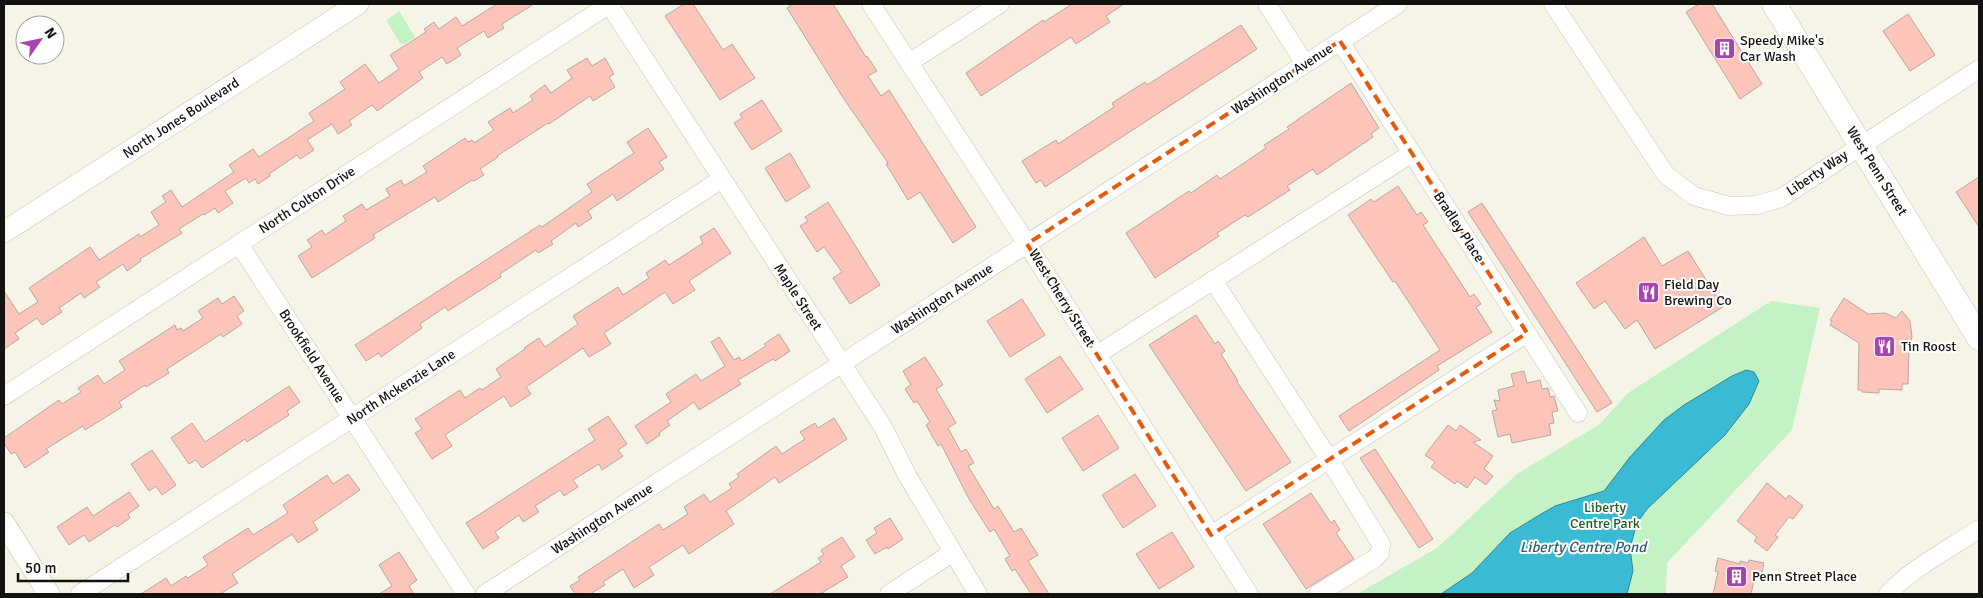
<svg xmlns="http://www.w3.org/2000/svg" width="1983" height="598" viewBox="0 0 1983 598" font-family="Signika,sans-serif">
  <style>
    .green { fill: #c3f2c4 }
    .water { fill: #3bbad3; stroke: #2f8898 }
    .building { fill: #fdc4b9; stroke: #b7a8a5 }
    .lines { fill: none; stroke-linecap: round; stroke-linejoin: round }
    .minor-casing { stroke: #c5c3b6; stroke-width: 19 }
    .tertiary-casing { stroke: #c5c3b6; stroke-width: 22 }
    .secondary-casing { stroke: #c5c3b6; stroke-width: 25 }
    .minor { stroke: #fff; stroke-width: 18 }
    .tertiary { stroke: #fff; stroke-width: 21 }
    .secondary { stroke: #fff; stroke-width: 24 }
    .marked { fill: none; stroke: #e8590c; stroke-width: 4; stroke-dasharray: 10 6; stroke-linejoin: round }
    .labels { text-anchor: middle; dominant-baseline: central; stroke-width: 4; stroke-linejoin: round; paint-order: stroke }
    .poi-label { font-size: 14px; fill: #13120e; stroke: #fff; text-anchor: start }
    .street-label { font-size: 14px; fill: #13120e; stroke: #fff }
    .park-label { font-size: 14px; fill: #1a5e22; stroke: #fff }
    .water-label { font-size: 15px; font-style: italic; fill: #2d606b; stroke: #fff }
  </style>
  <rect width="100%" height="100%" fill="#f6f4e6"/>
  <path class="green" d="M399,11L415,37L404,44L400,43L387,22L388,19Z
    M1771,301L1820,308L1792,430L1667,563L1666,594H1357L1437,548L1517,474L1600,424L1628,393Z"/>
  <path class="water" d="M1746,370L1754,372L1759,381L1749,404L1725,435L1647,509L1637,523L1630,548L1633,571L1627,594H1441L1472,573L1510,533L1536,517L1555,506L1604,491L1630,457L1664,420L1684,405L1732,376Z"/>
  <path class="building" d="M497,4H534L502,24L504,28L488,38L484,31L457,48L461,55L447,64L442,57L419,72L423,78L377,111L372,105L349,121L352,125L338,134L332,124L307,140L314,150L300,159L297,155L269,174L270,176L258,184L255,179L249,183L246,178L225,191L233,203L218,213L215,208L204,215L203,214L179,229L182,233L140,259L141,261L127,271L123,264L96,282L100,287L84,298L81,293L59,308L62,312L42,325L37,318L15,333L19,339L4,349V291L19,314L38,302L29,288L90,247L99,260L139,234L140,237L159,225L151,212L166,202L162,196L171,190L182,207L234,172L229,165L253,149L259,157L314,121L309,113L345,89L340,82L365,64L379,83L399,69L390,55L426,32L424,29L434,22L439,29L456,17L462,26Z
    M684,4H693L723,50L732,44L755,78L720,100L665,16Z
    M793,4H833L866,57L867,56L877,71L868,76L881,96L889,90L976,227L953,243L920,192L908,200L886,164L888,163L842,96L787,8Z
    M1072,4H1124L1106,16L1110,22L1076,44L1071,37L981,96L966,73L1043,20L1044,22Z
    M1699,4H1712L1762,84L1740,99L1686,12Z
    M1908,14L1935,55L1910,71L1883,31Z
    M1241,25L1257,49L1045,187L1041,180L1036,183L1022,161L1056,140L1058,144L1114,107L1112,103L1145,82L1147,85Z
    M587,58L592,66L605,58L614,74L609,77L615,87L593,101L590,96L549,124L548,123L497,156L498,157L480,169L484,175L474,181L472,180L438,202L435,197L373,235L375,238L312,278L298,256L312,247L307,240L322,230L325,235L346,221L343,216L362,204L366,210L390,196L386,189L401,180L404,186L427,172L423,166L465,138L468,142L472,140L474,143L494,130L488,122L510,108L513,113L533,100L530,96L545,85L551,93L572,78L567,70Z
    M1351,83L1379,128L1371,134L1373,137L1317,175L1313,169L1287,186L1290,190L1248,217L1245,215L1217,233L1219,236L1155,278L1126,233L1189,191L1191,193L1217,175L1220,179L1241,165L1266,148L1264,145L1289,129L1287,127Z
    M762,100L782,131L752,150L734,123L742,118L740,114Z
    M648,128L667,157L659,162L664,169L617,201L613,194L588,211L592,218L578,227L576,223L551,241L553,244L538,253L536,250L500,274L501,277L448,311L445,307L420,324L422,328L395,347L381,357L379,353L366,361L355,345L540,225L542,227L592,192L587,184L634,153L627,142Z
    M790,153L810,187L786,202L765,168Z
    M1979,177V227L1956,192Z
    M1398,186L1417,215L1421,212L1428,222L1423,225L1470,297L1474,294L1481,304L1476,307L1492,332L1437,366L1439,370L1349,431L1339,416L1440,350L1395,281L1393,282L1348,215L1371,199L1374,202Z
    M828,202L880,285L850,304L833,278L842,272L824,247L817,252L800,226L808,221L805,217Z
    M1482,203L1612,403L1597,412L1468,212Z
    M714,228L731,253L689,281L695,290L673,304L665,292L604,333L611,344L589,357L583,348L526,387L531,394L511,407L504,396L445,435L452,446L432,459L415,433L422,429L415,419L460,390L465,398L480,388L482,390L501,377L496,369L525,349L524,348L539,338L545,347L578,324L573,316L618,287L623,295L649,278L646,273L665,260L669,265L703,243L700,237Z
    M1644,237L1662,266L1688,251L1723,307L1655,349L1637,320L1625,329L1605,301L1594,309L1576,283Z
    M234,296L244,311L237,316L242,324L223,337L221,334L167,369L169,373L146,387L145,385L119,402L122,407L85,430L83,426L46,449L49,452L25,468L15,452L11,454L4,443V438L59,400L62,404L81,392L78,388L98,375L104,384L125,370L119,361L175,325L177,330L181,328L183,331L203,318L198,311L218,298L222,304Z
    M1844,298L1868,314L1885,313L1896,318L1902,311L1910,321L1912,337L1909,349L1908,384H1902V390L1879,389V393L1862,392V390H1858L1859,343L1830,325L1832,321L1830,320Z
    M1022,299L1045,335L1010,357L987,321Z
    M1196,315L1215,344L1218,341L1225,351L1221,354L1238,381L1237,382L1291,462L1246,491L1149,345Z
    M779,334L790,351L775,361L773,359L738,380L741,384L699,410L694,402L667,421L670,425L659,433L660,435L647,444L635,426L671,402L666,394L696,374L701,381L725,366L711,342L719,337L734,360L739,357L742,361L766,346L764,344Z
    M1060,356L1083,389L1047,413L1025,379Z
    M925,357L943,385L936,389L956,423L948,428L961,452L966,449L974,463L968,466L994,509L998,506L1014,532L1021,528L1038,555L1028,561L1049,594H1031L1015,569L1012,571L1005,559L1010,556L994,529L990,532L969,499L941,444L938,446L926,425L930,422L917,401L914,403L905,389L911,385L903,371Z
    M1524,371L1527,383L1540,380L1542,389L1548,388L1550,397L1554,396L1558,411L1552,412L1554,423L1549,424L1551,435L1512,443L1510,434L1498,437L1492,411L1497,410L1494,400L1500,401L1498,390L1514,386L1511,374Z
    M289,386L300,402L287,411L289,415L247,442L245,439L202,468L196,460L189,464L171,438L192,423L205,442Z
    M1098,415L1119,448L1083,471L1062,438Z
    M608,416L627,444L618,450L623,456L602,470L599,464L573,480L578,487L564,496L560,490L535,506L539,512L523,522L519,515L495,532L499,538L483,549L466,523L595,440L588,429Z
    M834,418L847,439L779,483L775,477L726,511L734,524L689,554L683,545L649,567L654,575L634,588L623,569L603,582L605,585L590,594H575L570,586L580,580L578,577L659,524L663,530L688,514L684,507L704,494L710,502L732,488L729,484L739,477L737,474L776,446L782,454L805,439L800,432L815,423L818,428Z
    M1448,425L1456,431L1460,425L1481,440L1473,442L1493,456L1484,469L1493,476L1486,485L1475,477L1467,488L1457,481L1455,484L1431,467L1435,462L1425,455Z
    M1375,449L1433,539L1419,548L1360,458Z
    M152,450L176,485L162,495L156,486L149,491L131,464Z
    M348,474L360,490L313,522L318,530L298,543L292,534L232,574L238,583L220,594H141L166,578L171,586L186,576L188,578L208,565L203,557L248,528L253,535L288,513L283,505L327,475L333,484Z
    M1135,474L1156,506L1123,528L1102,495Z
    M1767,483L1786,499L1789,495L1803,506L1793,519L1789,517L1775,535L1778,537L1767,551L1754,541L1757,537L1737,521Z
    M129,492L139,506L128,514L130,518L117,527L115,525L89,542L84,535L69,545L57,527L87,507L93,516Z
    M1311,493L1331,523L1334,520L1340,530L1336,533L1354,559L1306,589L1263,524Z
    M890,518L903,539L888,549L887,547L875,554L866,540L877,533L874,528Z
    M1172,532L1194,567L1159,589L1136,554Z
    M842,537L855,557L841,566L848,577L820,594H770L821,562L818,558L824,555L821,550Z
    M399,552L417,580L409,586L414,594H379L392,586L379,565Z
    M1718,558L1740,564V561L1748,563L1749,560L1764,563L1761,577L1755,575L1751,594H1713L1718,572L1715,571Z"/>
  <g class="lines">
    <defs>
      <path id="minor" d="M609,4L883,427L908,477L978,594
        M871,4L1027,244L1249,594
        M1267,4L1305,64
        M1553,4L1666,175L1694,196L1729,206L1757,205L1781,198L1979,69
        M1340,41L1578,413
        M910,62L1000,4
        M239,244L466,594
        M1213,280L1329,459L1381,544L1380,553L1374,559L1318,594
        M1098,354L1412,153
        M4,396L610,4
        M1211,535L1527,333
        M80,594L722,179
        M485,594L1398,4
        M889,594L952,553
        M1888,594C1910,569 1951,548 1979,529"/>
      <path id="tertiary" d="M4,232L358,4
        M4,523L49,594"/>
      <path id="secondary" d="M1774,4L1979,338"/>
    </defs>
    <use href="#minor" class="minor-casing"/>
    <use href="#tertiary" class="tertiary-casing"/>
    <use href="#secondary" class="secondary-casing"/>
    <use href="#minor" class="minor"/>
    <use href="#tertiary" class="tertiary"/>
    <use href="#secondary" class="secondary"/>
  </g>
  <path class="marked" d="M1340,41L1527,333L1211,535L1027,244Z"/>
  <defs>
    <symbol id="building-square" viewBox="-11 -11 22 22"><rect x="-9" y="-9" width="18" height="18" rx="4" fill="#a546ae" stroke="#fff"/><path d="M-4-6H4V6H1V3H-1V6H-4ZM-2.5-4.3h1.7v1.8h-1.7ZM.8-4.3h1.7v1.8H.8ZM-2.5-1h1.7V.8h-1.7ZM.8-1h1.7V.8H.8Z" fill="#fff"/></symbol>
    <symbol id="restaurant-square" viewBox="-11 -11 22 22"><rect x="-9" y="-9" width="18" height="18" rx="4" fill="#a546ae" stroke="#fff"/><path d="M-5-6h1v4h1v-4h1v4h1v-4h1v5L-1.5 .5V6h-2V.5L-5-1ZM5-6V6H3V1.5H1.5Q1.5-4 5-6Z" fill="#fff"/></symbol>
  </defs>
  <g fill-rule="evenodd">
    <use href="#building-square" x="1712" y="36" width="25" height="25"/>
    <use href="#restaurant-square" x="1636" y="280" width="25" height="25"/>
    <use href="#restaurant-square" x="1872" y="334" width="25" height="25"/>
    <use href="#building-square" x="1724" y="564" width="25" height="25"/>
  </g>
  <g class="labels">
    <g class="poi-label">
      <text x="1740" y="40">Speedy Mike's<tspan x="1740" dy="16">Car Wash</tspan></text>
      <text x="1664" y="284">Field Day<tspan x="1664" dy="16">Brewing Co</tspan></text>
      <text x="1901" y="346">Tin Roost</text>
      <text x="1752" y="576">Penn Street Place</text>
    </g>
    <g class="street-label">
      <text transform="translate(1282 79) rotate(-33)">Washington Avenue</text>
      <text transform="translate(181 118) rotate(-33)">North Jones Boulevard</text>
      <text transform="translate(1877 171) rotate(58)">West Penn Street</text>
      <text transform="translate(1817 173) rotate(-34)">Liberty Way</text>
      <text transform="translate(307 200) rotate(-33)">North Colton Drive</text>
      <text transform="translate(1459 227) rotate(57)">Bradley Place</text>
      <text transform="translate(798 297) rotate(57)">Maple Street</text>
      <text transform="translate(1062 298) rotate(58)">West Cherry Street</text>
      <text transform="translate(942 299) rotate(-33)">Washington Avenue</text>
      <text transform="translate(312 356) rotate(57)">Brookfield Avenue</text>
      <text transform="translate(401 387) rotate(-33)">North Mckenzie Lane</text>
      <text transform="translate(602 519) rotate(-33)">Washington Avenue</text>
    </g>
    <g class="park-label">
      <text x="1605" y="507">Liberty<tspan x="1605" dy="16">Centre Park</tspan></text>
    </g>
    <g class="water-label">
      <text x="1583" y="547">Liberty Centre Pond</text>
    </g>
  </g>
  <rect width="1983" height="598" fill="none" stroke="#13120e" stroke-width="10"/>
  <g transform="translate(40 40) rotate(57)"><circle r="24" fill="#ffffff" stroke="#a1a09f"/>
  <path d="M0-4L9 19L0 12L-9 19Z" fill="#a546ae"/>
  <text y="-8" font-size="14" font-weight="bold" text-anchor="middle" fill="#13120e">N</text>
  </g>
  <path d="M18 573v8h110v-8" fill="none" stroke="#13120e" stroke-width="2.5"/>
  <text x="25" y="573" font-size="15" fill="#13120e" stroke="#ffffff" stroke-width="4" paint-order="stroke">50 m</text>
</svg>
